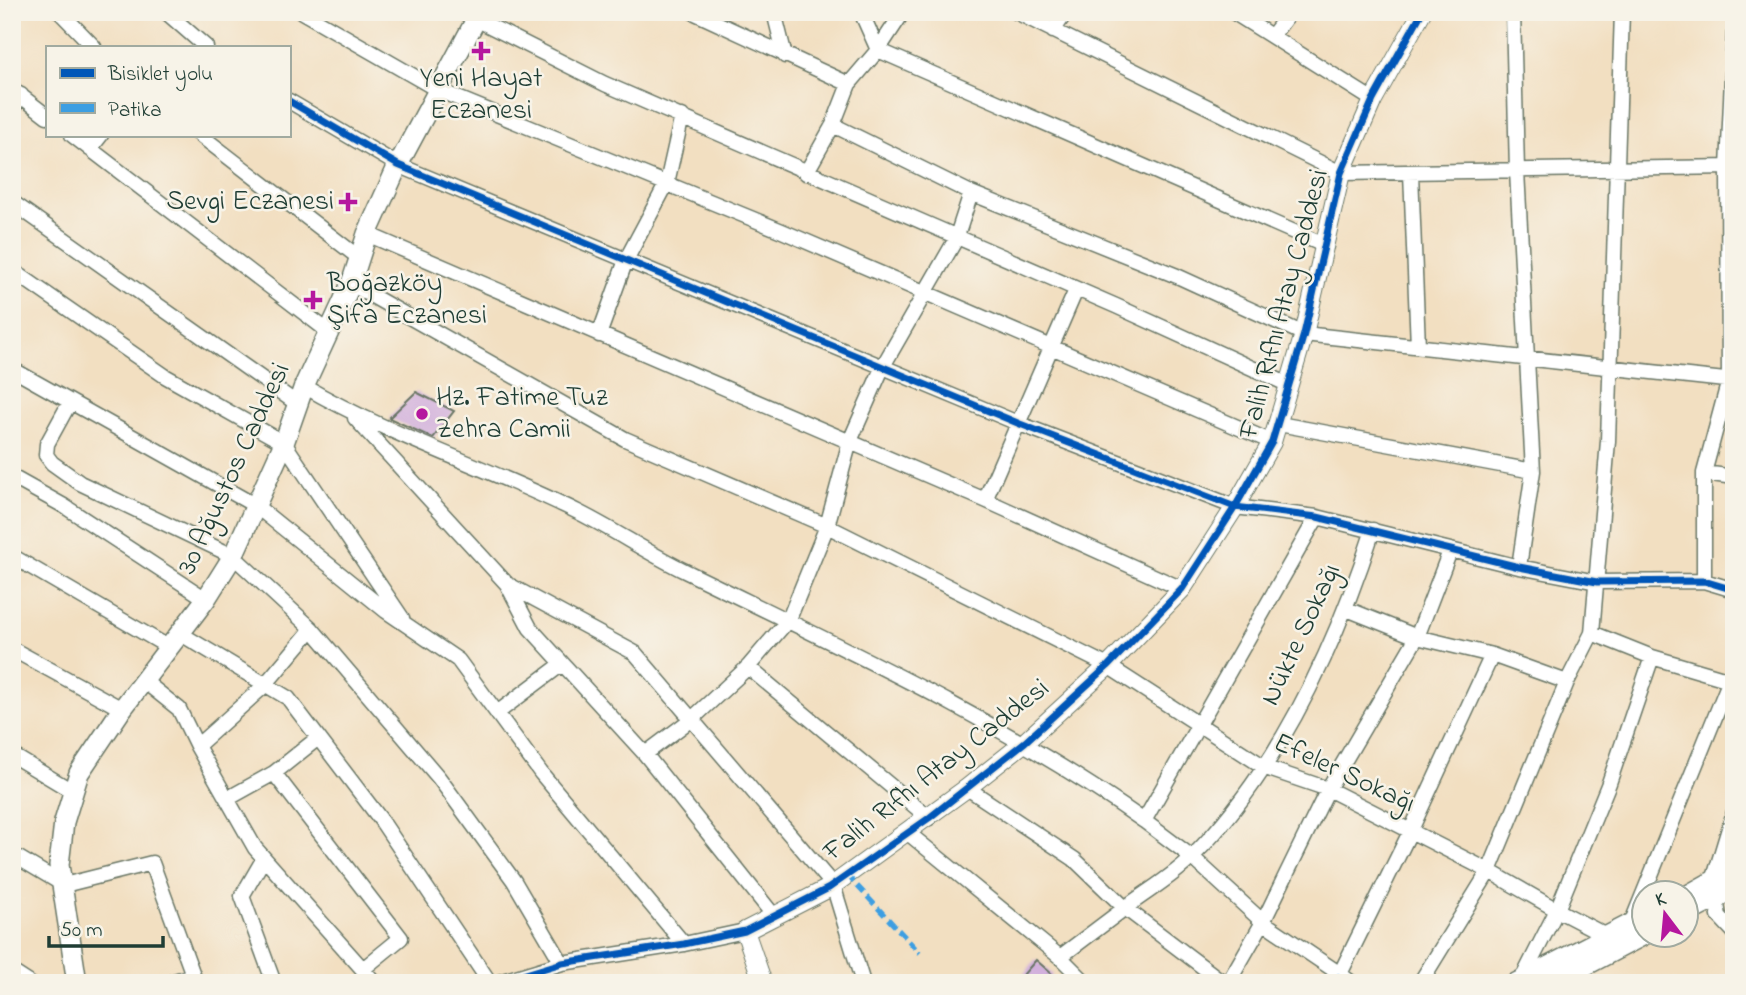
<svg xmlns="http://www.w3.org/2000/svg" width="1746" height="995" viewBox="0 0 1746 995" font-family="'Indie Flower',sans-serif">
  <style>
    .building { fill: #d2b0dc }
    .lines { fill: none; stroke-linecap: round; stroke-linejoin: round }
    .minor-casing { stroke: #697665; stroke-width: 17 }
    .tertiary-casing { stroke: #697665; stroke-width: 20 }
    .secondary-casing { stroke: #697665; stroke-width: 22 }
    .minor { stroke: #fff; stroke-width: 14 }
    .tertiary { stroke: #fff; stroke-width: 18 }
    .secondary { stroke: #fff; stroke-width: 19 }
    .quiet { stroke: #3c9ee2; stroke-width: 5; stroke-dasharray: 10 5; stroke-linecap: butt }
    .cycleway-casing { stroke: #f7f3e8; stroke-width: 11 }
    .cycleway { stroke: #0057b8; stroke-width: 7 }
    .poi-dot { fill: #b5179e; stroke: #f7f3e8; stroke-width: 2.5 }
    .labels { text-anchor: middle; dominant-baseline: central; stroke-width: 5; stroke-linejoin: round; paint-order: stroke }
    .poi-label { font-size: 28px; fill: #1f3d34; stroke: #f7f3e8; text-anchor: start }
    .street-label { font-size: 28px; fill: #1f3d34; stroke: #f7f3e8 }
  </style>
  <rect width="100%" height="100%" fill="#f7f3e8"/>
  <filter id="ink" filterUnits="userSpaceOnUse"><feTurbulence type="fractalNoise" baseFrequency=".0143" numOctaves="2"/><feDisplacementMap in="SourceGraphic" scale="14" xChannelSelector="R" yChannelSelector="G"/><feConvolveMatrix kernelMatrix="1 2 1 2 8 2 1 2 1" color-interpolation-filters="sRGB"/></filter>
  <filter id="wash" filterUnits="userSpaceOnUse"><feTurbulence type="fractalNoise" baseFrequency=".00686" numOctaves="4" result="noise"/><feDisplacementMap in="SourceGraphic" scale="28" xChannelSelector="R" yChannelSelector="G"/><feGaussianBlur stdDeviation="1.57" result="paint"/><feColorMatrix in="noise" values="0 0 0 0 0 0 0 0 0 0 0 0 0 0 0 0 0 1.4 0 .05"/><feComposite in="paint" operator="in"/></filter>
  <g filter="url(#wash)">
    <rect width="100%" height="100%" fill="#f2dfc1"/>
    <g id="blocks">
      <path class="building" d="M416,392L454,411L433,438L389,418Z
        M1036,960L1053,975L1047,983H1016Z"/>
    </g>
  </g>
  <g filter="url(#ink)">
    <use href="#blocks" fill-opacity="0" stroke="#697665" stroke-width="2"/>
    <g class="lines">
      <defs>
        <path id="minor" d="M60,12L94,47
          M166,12L206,47
          M302,12L438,90L782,231L1272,442
          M462,12L605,84L1116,306L1289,385
          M693,12L849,84
          M774,12L785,56
          M861,12L878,50L1326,246
          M1016,12L1341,173L1734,167
          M1233,12L1373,100
          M1513,12L1517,171L1533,471L1519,567
          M1053,31L1066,12
          M1272,36L1290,12
          M12,89L47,116
          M289,101L398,165L1020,424L1235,507L1317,517L1519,567L1597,582L1704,581L1734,590
          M12,110L21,95
          M833,125L971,193L1177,276L1304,334L1734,381
          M72,135L329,332
          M200,135L358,257
          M90,149L101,135
          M806,173L833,125L849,84L878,50L903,12
          M1411,173L1418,346
          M12,202L299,405
          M367,234L985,500L1182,589
          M12,270L165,376L284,443L402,618
          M351,284L625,439L827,526L1108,666L1266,768L1328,789L1489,871L1420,983
          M599,335L626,260L667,183L682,116
          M12,369L256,506L386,611L458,660L541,773L684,944
          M304,386C391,437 488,467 578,512C614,530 648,553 685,571C842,648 1001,720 1144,821
          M70,402L47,444L46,455L52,463L80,483L233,556L312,629L439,778L514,881L562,963
          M355,418L507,584L530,628L645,754L774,916
          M1279,424L1533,471
          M1704,473L1734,477
          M12,477L64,506L206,599
          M985,500L1076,290
          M12,556L170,648
          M1704,581V473L1729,380L1728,168L1734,33
          M507,584L635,653L833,885L863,983
          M1347,609L1417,637L1450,551
          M312,629L264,686L197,746L255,848L375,983
          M1592,633L1652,657
          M181,634L288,698L381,820L490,983
          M12,649L122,709
          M748,667L929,818
          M144,681L179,709L197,746
          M497,713L562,664
          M645,754L693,718L748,667L789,619L827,526L850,441L883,366L956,239L971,193
          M12,755L72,791
          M274,773L401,938L363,969
          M967,788L1074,859L1125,908C1147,891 1174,876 1193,856C1279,769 1336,645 1373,530
          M227,799L274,773L318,738
          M1734,812L1713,881L1719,916L1734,932
          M908,833L1060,957L1125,908L1224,983
          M12,854L64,885L152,863L196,983
          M264,858L242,896L274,983
          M1607,936L1557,910L1609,783L1652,657L1730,680L1631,924
          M1060,957L1086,983
          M12,972L29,983
          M1340,974L1263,922L1328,789L1417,637L1492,655
          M1522,979L1557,910L1489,871L1567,682L1592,633L1608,441L1622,12
          M168,983L193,975
          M496,983L562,963L684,944L745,931
          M747,983L761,978
          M1228,983L1263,922L1192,857L1144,821L1317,517
          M1352,983L1340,974L1410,832L1492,655L1567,682"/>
        <path id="tertiary" d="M763,983L745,931L829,888L967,788L1025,742L1108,666L1182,589L1235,507L1272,442L1304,334L1341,173L1373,100L1422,12"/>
        <path id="secondary" d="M1686,896L1734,869
          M1686,914L1734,889
          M77,983L59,865L64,822L79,773L122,709L206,599L233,556L284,443L304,386L351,284L367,234L398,165L480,12
          M1516,983L1644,917
          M1552,983L1644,935"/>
      </defs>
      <use href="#minor" class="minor-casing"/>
      <use href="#tertiary" class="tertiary-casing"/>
      <use href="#secondary" class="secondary-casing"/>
      <use href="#minor" class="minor"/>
      <use href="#tertiary" class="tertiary"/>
      <use href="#secondary" class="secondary"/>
      <path class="quiet" d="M847,875L920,953
        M1336,983L1340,974"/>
      <defs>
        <path id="cycleway" d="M289,101L398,165L1020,424L1235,507L1317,517L1519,567L1597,582L1704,581L1734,590
          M496,983L562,963L684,944L745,931L829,888L929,818L1025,742L1108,666L1182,589L1235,507L1272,442L1304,334L1341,173L1373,100L1422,12"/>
      </defs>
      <use href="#cycleway" class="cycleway-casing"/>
      <use href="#cycleway" class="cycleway"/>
    </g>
  </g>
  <g class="poi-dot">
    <path d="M477.5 40.5h7v7h7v7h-7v7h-7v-7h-7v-7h7z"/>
    <path d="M344.5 191.5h7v7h7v7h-7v7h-7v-7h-7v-7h7z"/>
    <path d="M309.5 289.5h7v7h7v7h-7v7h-7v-7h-7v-7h7z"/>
    <circle cx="422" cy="414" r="7"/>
  </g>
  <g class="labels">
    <g class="poi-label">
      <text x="481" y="79" text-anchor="middle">Yeni Hayat<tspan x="481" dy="32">Eczanesi</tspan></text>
      <text x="334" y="202" text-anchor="end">Sevgi Eczanesi</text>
      <text x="327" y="284">Boğazköy<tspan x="327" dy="32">Şifa Eczanesi</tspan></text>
      <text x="436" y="398">Hz. Fatime Tuz<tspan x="436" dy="32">Zehra Camii</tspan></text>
    </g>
    <g class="street-label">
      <text transform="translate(1285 304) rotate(-75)">Falih Rıfhı Atay Caddesi</text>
      <text transform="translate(235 469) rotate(-65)">30 Ağustos Caddesi</text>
      <text transform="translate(1302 635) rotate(-65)">Nükte Sokağı</text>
      <text transform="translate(937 771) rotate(-38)">Falih Rıfhı Atay Caddesi</text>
      <text transform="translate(1344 774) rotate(25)">Efeler Sokağı</text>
    </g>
  </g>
  <rect width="1746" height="995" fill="none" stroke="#f7f3e8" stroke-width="42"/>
  <rect x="46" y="46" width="245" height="91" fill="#f7f3e8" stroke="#a1aaa0" stroke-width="2"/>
  <rect x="60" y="68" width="35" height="10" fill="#0057b8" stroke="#a1aaa0" stroke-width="2"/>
  <text x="108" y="80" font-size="21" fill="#1f3d34">Bisiklet yolu</text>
  <rect x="60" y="103" width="35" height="10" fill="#3c9ee2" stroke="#a1aaa0" stroke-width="2"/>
  <text x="108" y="116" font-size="21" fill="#1f3d34">Patika</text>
  <g transform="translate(1665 914) rotate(344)"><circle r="33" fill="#f7f3e8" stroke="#a1aaa0" stroke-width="2"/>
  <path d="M0-5L12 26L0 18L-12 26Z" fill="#b5179e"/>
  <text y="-10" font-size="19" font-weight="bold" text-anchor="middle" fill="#1f3d34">K</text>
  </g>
  <path d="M49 936v10h114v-10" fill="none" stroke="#1f3d34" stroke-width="3.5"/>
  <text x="60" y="936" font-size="21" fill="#1f3d34" stroke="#f7f3e8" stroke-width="5" paint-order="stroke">50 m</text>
</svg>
